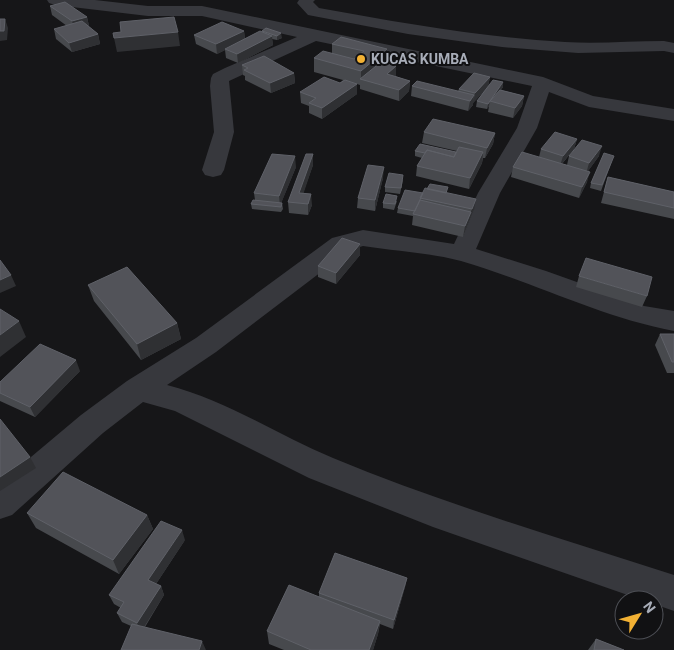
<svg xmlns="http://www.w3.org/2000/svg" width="674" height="650" viewBox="0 0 674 650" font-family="Roboto,sans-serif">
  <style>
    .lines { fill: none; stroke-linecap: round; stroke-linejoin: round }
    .minor { fill: #37383d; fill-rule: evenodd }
    .wall { fill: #47494d }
    .shaded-wall { fill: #2f3033 }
    .building { fill: #525359; stroke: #5f6168 }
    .poi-dot { fill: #f2b134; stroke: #111113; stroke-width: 2 }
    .labels { text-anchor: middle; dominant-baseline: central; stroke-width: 4; stroke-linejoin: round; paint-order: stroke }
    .far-poi-label { font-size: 14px; font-weight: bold; fill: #a8adb8; stroke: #111113; text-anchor: start }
  </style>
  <rect width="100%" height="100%" fill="#161618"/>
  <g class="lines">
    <path class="minor" d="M47,0H95L148,6H202L543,77L593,96L674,109V121L589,107L549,92L537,128L500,193L476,249L546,271L644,306L674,311V331C600,317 533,282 461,261C432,253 394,251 363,246L350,250L216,352L167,385C226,400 278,435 333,458C444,504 560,538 674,575V611L654,604V600H642L433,527L309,478L175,411L143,402L103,433L12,515L0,519V483L81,415L127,381L196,338L332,238L363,230L454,244L478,193L517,128L532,86L316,41L229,81L234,132L224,170L221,175L213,177L205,175L202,170L214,132L210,86L211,78L213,74L225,68L297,37L202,16H148L55,5L49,3Z
      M299,0H315L313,2L319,8C401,23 482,37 565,42C598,44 631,41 664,41L674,43V53L664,51L578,53L502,47L408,34L308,15L297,3Z"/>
  </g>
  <path class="wall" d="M50,6L87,17L89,26H88L98,34L100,44L72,52L56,39L54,29L67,26L52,15Z
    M266,28L282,38L277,40L272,39L273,45L238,63L226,58L225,50L217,54L196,44L194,35L244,31L245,39L262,32V31Z
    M341,37L386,63L396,66V76H395L410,81L409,91L399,101L360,89V85L357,84V94L322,119L309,113V106L301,103L300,92L340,83L343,80L314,72V58L332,53V44Z
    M242,65L294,73L295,83L271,93L245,80V76L243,75Z
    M490,77L488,86L503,87L501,90L524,96L522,106L513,118L488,112L489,106L487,109L476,107L477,101L485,90L473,103V105L468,111L411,96L412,86L458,91L459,89Z
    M424,132L495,133L493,144L485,158H483L482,163L469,189L416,176L417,166L422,158L415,156V151L456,152L457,151L422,143Z
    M577,139L574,149L562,164L567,165L569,156H599L588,171L587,182L579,198L511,177L513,167L539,157L541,149Z
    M313,154V165L303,193L312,205L308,215L289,213L288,202Z
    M612,161L601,191L590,188L591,183Z
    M296,167L281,203H282L283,209L281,212L252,209L251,204L255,200L254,193Z
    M608,177L674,192V219L601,203Z
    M383,178L375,211L357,208L358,198Z
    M403,180L400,194L385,192V187Z
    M427,189L447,193L474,210L463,237L412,225L413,216L397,213L398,208L423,193Z
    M397,201L394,210L383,208V203Z
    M360,244V255L336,284L318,277V266Z
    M579,276L647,296L642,307L576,287Z
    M88,285L177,323L181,339L141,360L94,301Z
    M660,334H674V373H667L655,345Z
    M80,371L35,417L0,401V382Z
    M27,513L147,515L153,529L119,574L36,528Z
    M185,540L156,584L161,586L164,595L145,627L131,626L122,622L117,613L121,608L114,604L109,595Z
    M407,578L405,587L393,629L380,624L378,634L373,650H284L269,644L267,631L319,597V593Z
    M596,639L624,650H588Z"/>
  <path class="shaded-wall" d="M87,17L89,26L74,31L72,21Z
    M5,19L8,28L7,40L0,41V31Z
    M244,31L245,40L225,49V50L217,54L216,44Z
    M178,32L180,46L117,52L114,38Z
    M281,33L282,38L277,40V36Z
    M98,34L100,44L72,52L69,43Z
    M272,36L273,45L238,63L237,54Z
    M387,49L386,63L361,79V71Z
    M396,66V76L386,84L387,74Z
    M294,73L295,83L271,93L270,83Z
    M490,77L488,87L473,103L475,93Z
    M410,81L409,91L399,101V90Z
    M503,82V87L492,102L490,101L489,106L487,109L488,104Z
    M357,84V94L322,119V108Z
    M474,95L473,105L468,111L470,101Z
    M524,96L522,106L513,118L515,108Z
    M495,133L493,144L485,158L487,148Z
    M577,139L574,149L560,166L563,156Z
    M602,146L599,156L586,174L589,163Z
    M483,152L482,163L469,189L470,178Z
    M313,154V165L300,204L299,193Z
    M295,156L296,167L280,206L279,196Z
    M384,167L383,178L375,211V200Z
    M590,172L587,182L579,198L582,187Z
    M311,194L312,205L308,215V204Z
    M476,199L474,210L463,237L465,226Z
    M360,244V255L336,284V273Z
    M11,275L16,286L0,293V280Z
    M19,321L26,337L0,357V335Z
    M177,323L181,339L141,360L137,344Z
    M76,360L80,371L35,417L30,407Z
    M30,457L36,468L0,491V477Z
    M147,515L153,529L119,574L113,560Z
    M182,530L185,540L152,590L148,580Z
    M407,578L405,587L393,629L394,620Z
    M161,586L164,595L141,632L137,623Z
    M380,621L378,634L373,650H369Z
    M202,641L206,650H199Z"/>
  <path class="building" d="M65,2L87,17L72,21L50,6Z
    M174,17L178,32L114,38L113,33L121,32L120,22Z
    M0,19H5L4,31H0Z
    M82,21L98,34L69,43L54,29Z
    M222,22L244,31L216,44L194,35Z
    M266,28L281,33L277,36L262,31Z
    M260,31L272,36L237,54L225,49Z
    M341,37L387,49L361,71L314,58L323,51L354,59L364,51L332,44Z
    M264,56L294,73L270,83L244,70L248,68L242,65Z
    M381,62L396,66L387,74L410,81L399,90L360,79Z
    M474,73L490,77L475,93L459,89Z
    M324,77L340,83L345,80L357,84L322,108L309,103L316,98L300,92Z
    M493,80L503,82L488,104L477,101Z
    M417,81L474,95L470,101L412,86Z
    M500,90L524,96L515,108L490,101Z
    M433,119L495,133L487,148L424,132Z
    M555,132L577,139L563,156L541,149Z
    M582,140L602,146L589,163L569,156Z
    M420,144L456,152L454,157L427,150L425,153L415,151Z
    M459,147L483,152L470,178L417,166L427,150L454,157Z
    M522,152L590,172L582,187L513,167Z
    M604,153L614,156L602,185L591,183Z
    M272,154L295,156L279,196L254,193Z
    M306,154H313L299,193L311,194L308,204L288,202Z
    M368,165L384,167L375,200L358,198Z
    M389,173L403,175L401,188L385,187Z
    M608,177L674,192V208L604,192Z
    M430,184L448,187L446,193L427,189Z
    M425,188L476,199L472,209L420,198Z
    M405,190L423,193L415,211L398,208Z
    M386,194L397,196L395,204L383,203Z
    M253,200L282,203L281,207L251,204Z
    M420,200L471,212L465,226L413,214Z
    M342,238L360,244L336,273L318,266Z
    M586,258L652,277L647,296L579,276Z
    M0,260L11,275L0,280Z
    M127,267L177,323L137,344L88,285Z
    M0,309L19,321L0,335Z
    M660,334H674V362H672Z
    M40,344L76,360L30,407L0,393V382Z
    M0,419L30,457L0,477Z
    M63,472L147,515L113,560L27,513Z
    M161,521L182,530L148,580L161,586L137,623L117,613L124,602L109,595Z
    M335,553L407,578L394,620L319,593Z
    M289,585L380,621L369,650H311L267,631Z
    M132,624L202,641L199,650H121Z
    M596,639L624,650H594Z"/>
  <circle class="poi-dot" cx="361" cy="59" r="5"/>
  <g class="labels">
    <g class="far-poi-label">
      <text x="371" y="59">KUCAS KUMBA</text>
    </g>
  </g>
  <g transform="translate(639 615) rotate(53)"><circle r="24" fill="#111113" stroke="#4d4f55"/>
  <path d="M0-4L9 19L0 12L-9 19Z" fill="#f2b134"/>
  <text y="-8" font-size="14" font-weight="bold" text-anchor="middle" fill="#a8adb8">N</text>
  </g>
</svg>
